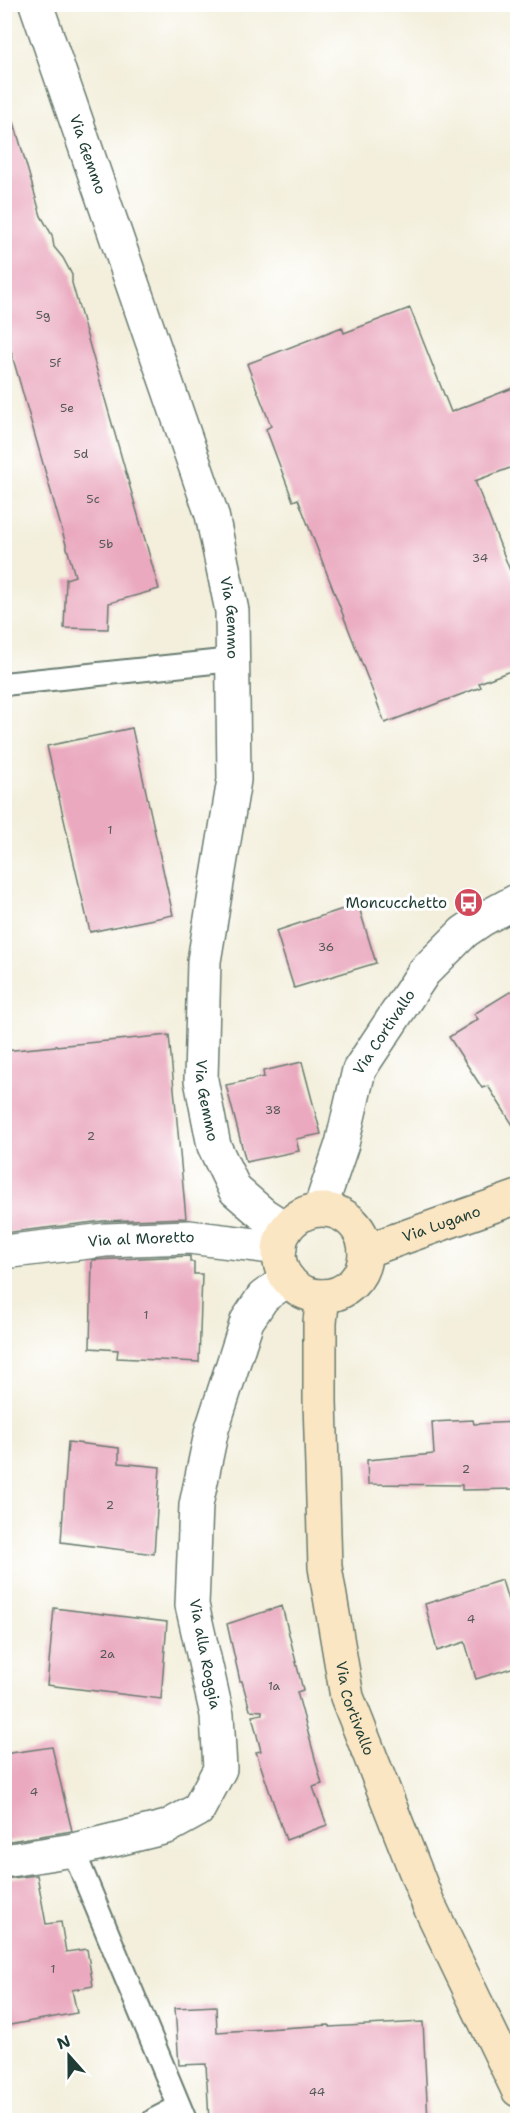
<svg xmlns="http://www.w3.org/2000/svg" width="522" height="2125" viewBox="0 0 522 2125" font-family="'Shantell Sans',sans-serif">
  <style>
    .building { fill: #eaa9bf }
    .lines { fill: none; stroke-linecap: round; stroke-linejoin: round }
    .lane-casing { stroke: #697b6f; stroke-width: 26 }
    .street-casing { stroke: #697b6f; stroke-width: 36 }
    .secondary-casing { stroke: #697b6f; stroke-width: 36 }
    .lane { stroke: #fff; stroke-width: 22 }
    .street { stroke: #fff; stroke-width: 33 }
    .secondary { stroke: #fbe6c4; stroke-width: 33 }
    .labels { text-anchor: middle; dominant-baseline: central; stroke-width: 6; stroke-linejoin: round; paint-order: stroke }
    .number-label { font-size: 12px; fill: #525857 }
    .street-label { font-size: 15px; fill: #1f3d34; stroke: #fff }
    .poi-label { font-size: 15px; fill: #1f3d34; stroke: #fff; text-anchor: end }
  </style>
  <rect width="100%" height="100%" fill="#fff"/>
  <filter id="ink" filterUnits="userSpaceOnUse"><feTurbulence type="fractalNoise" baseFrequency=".0167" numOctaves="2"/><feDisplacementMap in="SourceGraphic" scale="12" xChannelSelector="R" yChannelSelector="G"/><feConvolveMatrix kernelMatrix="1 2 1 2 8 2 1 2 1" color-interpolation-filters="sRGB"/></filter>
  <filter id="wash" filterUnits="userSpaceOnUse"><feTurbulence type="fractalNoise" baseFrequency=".008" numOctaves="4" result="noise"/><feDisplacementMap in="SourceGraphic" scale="24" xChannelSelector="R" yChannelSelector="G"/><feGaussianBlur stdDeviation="1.35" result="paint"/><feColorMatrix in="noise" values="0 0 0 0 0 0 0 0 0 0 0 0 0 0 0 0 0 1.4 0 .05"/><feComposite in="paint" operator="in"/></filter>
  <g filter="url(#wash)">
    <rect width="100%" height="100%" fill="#f3efdc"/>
    <g id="blocks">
      <path class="building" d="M14,122L41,216L52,235L54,247L63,258L72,275V283L159,589L109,603L108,629L64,628L66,579L75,576L4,327V123Z
        M410,308L451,412L518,386V465L475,481L518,591V668L479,683L481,687L385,723L298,499L293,501L266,429L271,426L247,364L342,327L344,333Z
        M132,728L173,915L90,932L47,746Z
        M358,904L376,963L294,988L276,931Z
        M518,987V1133L488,1086L482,1088L449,1037L478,1019L474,1014Z
        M169,1035L186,1218L103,1221L4,1233V1051Z
        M302,1062L321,1134L296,1139L299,1151L246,1162L226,1085L264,1077L263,1071Z
        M190,1256V1262H194V1274H202L199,1362L117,1358L118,1350L90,1348L92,1260Z
        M473,1420L474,1424L518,1422V1489L462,1490V1485L368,1484L367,1460L434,1454L432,1422Z
        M68,1442L119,1448V1463L160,1467L154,1554L61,1542Z
        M502,1580L518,1634V1666L476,1679L465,1642L437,1651L425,1604Z
        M282,1606L303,1690L297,1692L322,1784L313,1787L327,1825L286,1840L256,1752L261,1751L252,1716L262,1714V1711L250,1710L242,1681H240L227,1624Z
        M54,1608L167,1622L161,1699L47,1685Z
        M52,1747L72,1831L4,1842V1754Z
        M37,1875L46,1924L61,1922L66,1952L87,1949L93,1986L72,1990L77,2013L4,2026V1879Z
        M216,2006L217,2032L329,2025V2027L423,2022L428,2121H209L206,2064L179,2065L175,2008Z"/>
    </g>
  </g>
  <g filter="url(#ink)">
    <use href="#blocks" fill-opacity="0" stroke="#697b6f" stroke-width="1.5"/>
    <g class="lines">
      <defs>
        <path id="lane" d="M4,684L232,660
          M73,1850L185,2120
          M154,2120L179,2107"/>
        <g id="street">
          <path id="s1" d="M36,4L212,515L232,611L234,780L204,961L201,1080L214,1146L235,1190L264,1215L286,1229"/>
          <path id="s2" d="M320,1209L342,1144L359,1070L424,972L464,932L483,919L518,900"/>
          <path id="s3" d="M4,1252L105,1240L189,1237L280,1248"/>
          <path d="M4,1861L73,1850L167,1827L198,1810L220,1769L217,1715L192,1605L196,1505L212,1429L247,1321L263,1297L288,1279"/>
        </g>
        <g id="secondary">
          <circle cx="322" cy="1253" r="43"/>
          <path id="s4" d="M365,1251L518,1197"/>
          <path id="s5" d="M323,1296L320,1322V1401L325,1567L347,1697L428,1903L518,2090"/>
        </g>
      </defs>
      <use href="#lane" class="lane-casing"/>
      <use href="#street" class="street-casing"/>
      <use href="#secondary" class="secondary-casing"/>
      <use href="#lane" class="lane"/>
      <use href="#street" class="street"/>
      <use href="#secondary" class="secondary"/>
    </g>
  </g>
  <defs>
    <symbol id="bus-disc" viewBox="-11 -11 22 22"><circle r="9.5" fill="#d1495b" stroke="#fff"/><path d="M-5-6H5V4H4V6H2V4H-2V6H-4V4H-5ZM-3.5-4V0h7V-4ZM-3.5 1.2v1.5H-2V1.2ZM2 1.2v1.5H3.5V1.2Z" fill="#fff"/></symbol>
  </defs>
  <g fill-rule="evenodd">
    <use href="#bus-disc" x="452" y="886" width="33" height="33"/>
  </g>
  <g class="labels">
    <g class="number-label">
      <text x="43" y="315">5g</text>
      <text x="55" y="363">5f</text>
      <text x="67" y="408">5e</text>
      <text x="81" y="454">5d</text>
      <text x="93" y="499">5c</text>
      <text x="106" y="544">5b</text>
      <text x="480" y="558">34</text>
      <text x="110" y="830">1</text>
      <text x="326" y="947">36</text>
      <text x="273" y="1110">38</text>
      <text x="91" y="1136">2</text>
      <text x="146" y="1315">1</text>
      <text x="466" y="1469">2</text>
      <text x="110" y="1505">2</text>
      <text x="471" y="1619">4</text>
      <text x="107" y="1654">2a</text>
      <text x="274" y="1686">1a</text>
      <text x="34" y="1792">4</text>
      <text x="53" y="1969">1</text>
      <text x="317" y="2092">44</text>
    </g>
    <g class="street-label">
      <text stroke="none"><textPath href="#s1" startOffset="159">Via Gemmo</textPath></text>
      <text stroke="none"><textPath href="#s1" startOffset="645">Via Gemmo</textPath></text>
      <text stroke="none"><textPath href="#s2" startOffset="190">Via Cortivallo</textPath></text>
      <text stroke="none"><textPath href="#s1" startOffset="1131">Via Gemmo</textPath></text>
      <text stroke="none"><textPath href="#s4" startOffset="81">Via Lugano</textPath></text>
      <text stroke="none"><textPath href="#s3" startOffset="138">Via al Moretto</textPath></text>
      <text transform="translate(205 1654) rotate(79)">Via alla Roggia</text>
      <text stroke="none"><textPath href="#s5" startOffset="416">Via Cortivallo</textPath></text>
    </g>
    <g class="poi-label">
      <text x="447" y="903">Moncucchetto</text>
    </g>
  </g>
  <rect width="522" height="2125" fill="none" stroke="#fff" stroke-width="24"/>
  <g transform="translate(69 2056) rotate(339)" stroke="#ffffff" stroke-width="4.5" paint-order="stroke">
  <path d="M0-4.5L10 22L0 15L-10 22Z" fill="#1f3d34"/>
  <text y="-9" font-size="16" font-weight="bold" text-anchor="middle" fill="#1f3d34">N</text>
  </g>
</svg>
